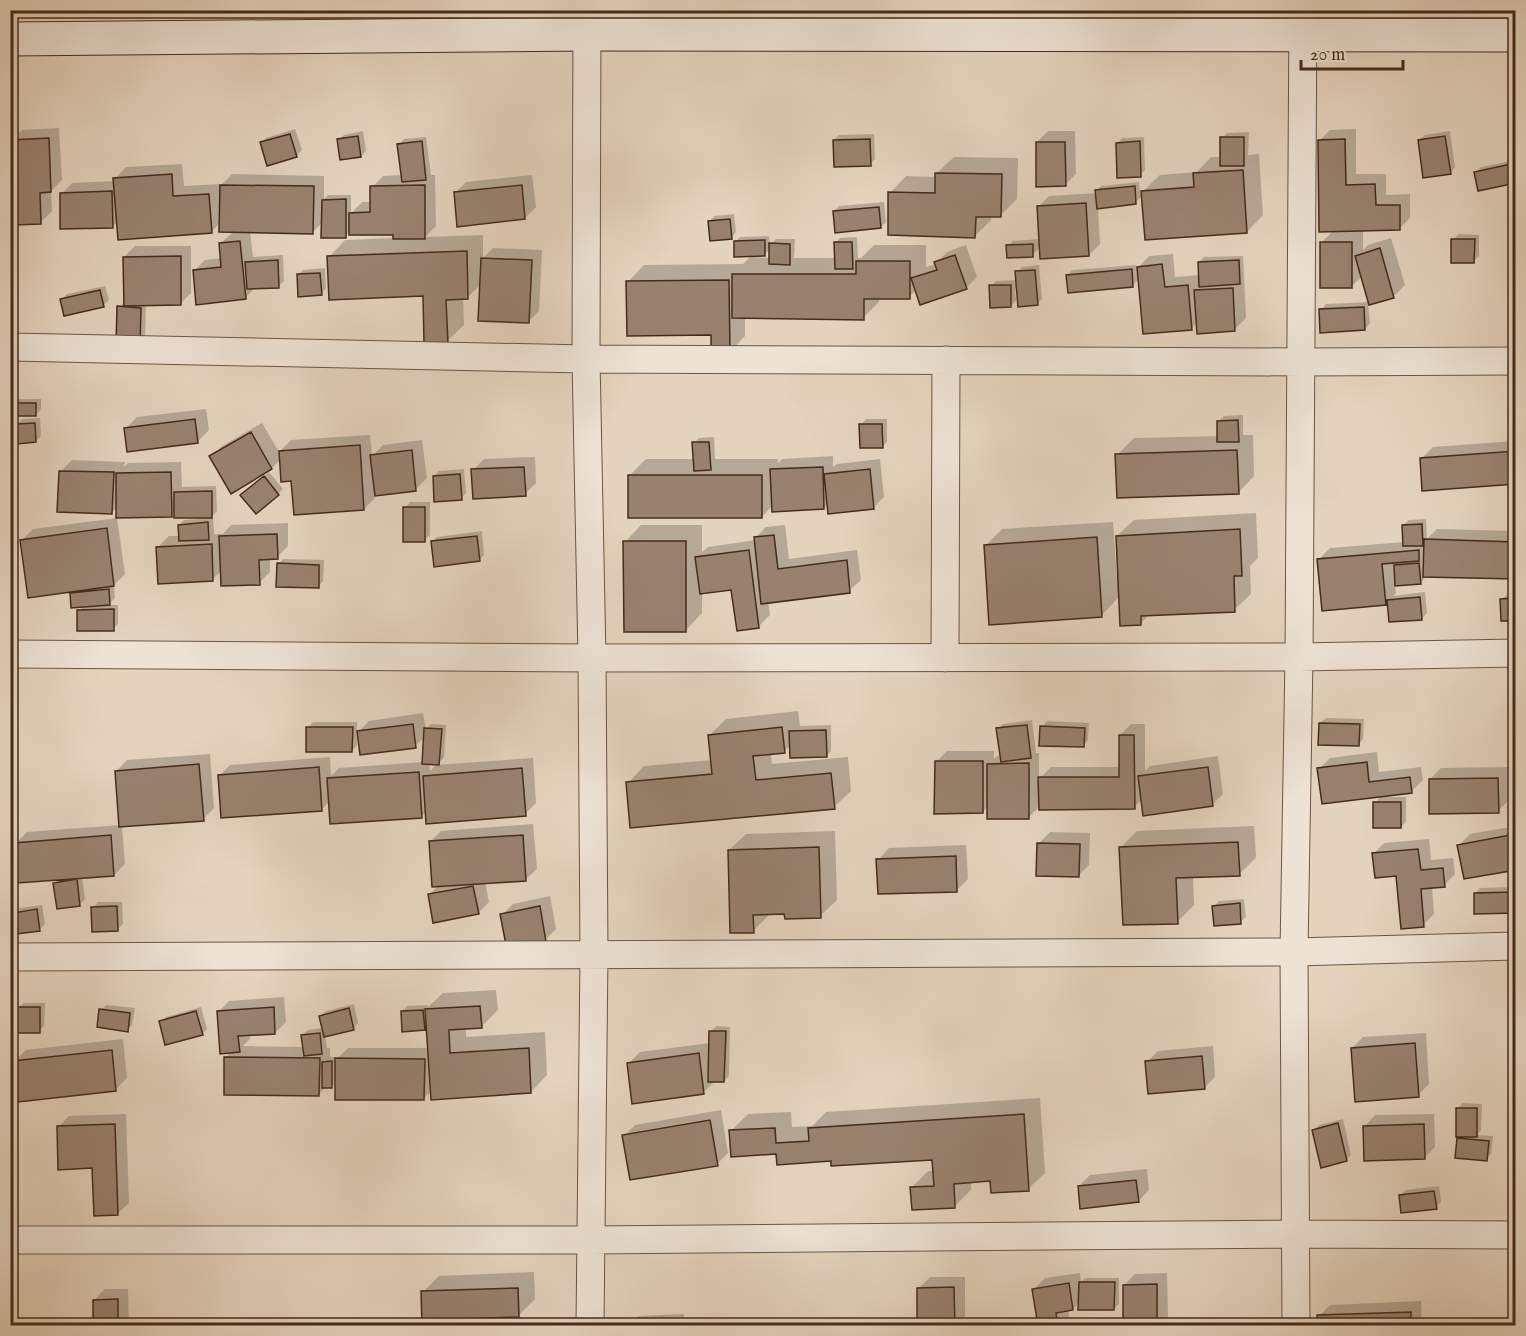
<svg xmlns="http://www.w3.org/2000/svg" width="1526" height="1336" viewBox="0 0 1526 1336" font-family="'IM FELL English',serif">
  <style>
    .shadow { fill: #0003; fill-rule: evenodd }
    .building { fill: #98826f; stroke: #452b1a; stroke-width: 1.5 }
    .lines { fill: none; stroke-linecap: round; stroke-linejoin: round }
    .street-casing { stroke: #6d5543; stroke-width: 29 }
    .secondary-casing { stroke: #452b1a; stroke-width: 35 }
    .street { stroke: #ede2d4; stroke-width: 27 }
    .secondary { stroke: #ede2d4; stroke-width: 33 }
  </style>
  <rect width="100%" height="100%" fill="#e4d3bd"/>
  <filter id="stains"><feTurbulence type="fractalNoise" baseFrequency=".00333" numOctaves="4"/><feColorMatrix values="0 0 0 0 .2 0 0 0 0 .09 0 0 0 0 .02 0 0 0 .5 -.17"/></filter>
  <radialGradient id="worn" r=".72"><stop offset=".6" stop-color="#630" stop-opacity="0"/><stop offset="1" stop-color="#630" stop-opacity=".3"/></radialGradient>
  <path class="shadow" d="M59,128L62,180L51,191L52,211L41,222L11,141L22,130Z
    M295,129L302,150L296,156L261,143L266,138Z
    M1356,129V174H1386V195L1410,194V218L1399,229L1363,230V250L1368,245L1391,238L1405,285L1394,296L1368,304L1370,323L1365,329L1321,310L1326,304L1370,302L1362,276L1352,286L1322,242L1334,230L1319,141L1330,130Z
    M363,131L366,151L361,156L338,140L344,135Z
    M1048,131H1075L1076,174L1065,185L1037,142Z
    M1450,131L1455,168L1450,173L1419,140L1425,135Z
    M1249,132L1248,155L1259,154L1263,215L1247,232L1143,195L1135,203L1098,207L1100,244L1089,255L1040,247L1033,255L1008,246L1013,241L1040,239L1038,207L1049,196L1097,193L1096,191L1101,186L1139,182L1140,194L1160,175L1197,172L1211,157H1222V138L1227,133Z
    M874,134L875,159L870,164L834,140L839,135Z
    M426,137L431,175H435L436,226L425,237L483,235V258L493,248L542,250L539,311L528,322L481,284L467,298H463L464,325L447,341L424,294L329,257L345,240L394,238V233H348L345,237L323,222L313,232L250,231L253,257L283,255L284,281L279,286L256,287L245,298L194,271L205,260L222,258L220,244L234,231L221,222L211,232L118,221L113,226L61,194L72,183L115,181V179L126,167L182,164L184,186L220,184V186L232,174L324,176V199L328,195H351V213L362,202H372V187L383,176L402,175L399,145L404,139Z
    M1144,137L1145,170L1140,175L1117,143L1122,138Z
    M954,157L1018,158L1017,199L1000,216H991V220L975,236L890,193L906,176L937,177V173Z
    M1516,160V181L1475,173L1481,167Z
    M532,175L536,207L525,218L455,193L466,182Z
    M884,202L886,222L881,227L834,211L839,206Z
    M734,214L736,232L731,238L709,221L715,216Z
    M1458,234L1479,235V256L1474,261L1453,240Z
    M769,236L770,245L776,239H795L794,258H836L835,243L840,238L857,237L858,258H861L874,245H926V267L936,264V263L947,252L966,245L977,277L966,288L916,290L909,297H879V302L863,318L745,317V336L729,353L712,333L628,282L644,265L743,264L750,257L770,258L771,248L765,254L735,242L740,237Z
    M135,246H191V293L180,304H146L145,339L140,344L118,307L125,302L124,257Z
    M1173,254L1175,277L1200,275L1199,262L1204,257L1243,256L1246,318L1235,329L1197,322L1192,328L1139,279L1132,286L1067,276L1072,270L1136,265L1137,269L1149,256Z
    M1039,265L1042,299L1037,304L1018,288H1015L1016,300L1011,306L991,286L996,281L1017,280V272L1022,267Z
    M325,268L326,288L321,294L298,275L303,270Z
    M105,286L109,300L103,306L62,299L67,294Z
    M11,399H41V409L36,415L10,414Z
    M206,409L209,430L198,441L126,428L137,417Z
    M1243,415V435H1253L1254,476L1238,493L1117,455L1134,438L1219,436V421L1224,416Z
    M40,418L41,436L36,441L17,425L22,419Z
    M866,419H887V442L882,447L861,425Z
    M262,423L279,452L291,440L370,435L372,456L383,445L422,440L427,478L416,489L374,494L375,498L364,509L293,479L281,459L272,468L211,457L222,446Z
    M714,437L715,459H778V463L782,459L833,456V467L837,464L880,459L884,497L873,508L828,503L824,508L773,505L762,517L630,475L646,459H695L694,443L699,438Z
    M1516,441V482L1422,458L1433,447Z
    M535,457L536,483L525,494L473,470L484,459Z
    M72,460L125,462L124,467L128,463L181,462L182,487L216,486L217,511L210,518H213L214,534H223L231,525L288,523V546L277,557L270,558V572L259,583L222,570L212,580L158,547L169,536H180L179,525L184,520L197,519L196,517L176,511L171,515L118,507L112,512L61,471Z
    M464,469L466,493L461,498L434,476L439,471Z
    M269,472L283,489L278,494L248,490Z
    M410,502H430V535L424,540L405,508Z
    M1256,513L1258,558L1250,566L1251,594L1234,610L1150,614L1140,624L1120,596L1102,615L985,546L1002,529L1113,522L1117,578H1119L1117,536L1134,520Z
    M117,518L125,574L114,585L115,598L108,605H118V624L113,629L78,611L84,606L71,594L75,590L22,540L33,529Z
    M1426,519L1427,539L1437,529L1516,531V578L1425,575V578L1420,583L1395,585L1396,593L1393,596L1425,592L1427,613L1422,618L1389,600L1385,604L1319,559L1330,548L1404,542L1403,525L1409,520Z
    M641,525H702V552L708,547L756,540L755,538L766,527L785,525L789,559L857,550L861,580L849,591L768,601L770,615L759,626L733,588L702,593V613L686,630L625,542Z
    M482,531L484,555L479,560L432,542L437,537Z
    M283,559L324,560L323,581L318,587L278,564Z
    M1516,594V619L1501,600L1507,595Z
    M798,711L800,726L831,725V751L826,756L791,745L784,751L771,753L772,764L848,757L851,791L834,807L628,783L644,766L712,760L710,735L726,719Z
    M423,713L426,729L431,724L446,725L444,758L436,765L533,758L536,803L525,814L427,811L421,817L330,801L322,809L219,776L230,765L330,757L331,776L339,768L424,762L425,737L415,746L357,735V745L352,751L308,728L313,722H357V733L369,721ZM429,763H438L430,771Z
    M1326,718L1364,719L1363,739L1358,745L1320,723Z
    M1032,720L1036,753H1039V779L1051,767H1121L1120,735L1131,724H1145V771L1150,766L1218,756L1223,794L1212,805L1142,799L1134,808L1040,806L1028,818L988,806L983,812L936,762L947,751H994V759L1001,753L998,729L1003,724Z
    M1047,721L1089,723L1088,740L1083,746L1042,727Z
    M1377,752L1379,772L1421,767L1423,780L1412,791L1323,802L1319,769L1330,758Z
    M210,754L214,808L203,819L122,826L125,864L114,875L82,877L85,899L80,904L55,883L59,879L16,843L27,832L121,825L116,771L127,760Z
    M1509,767V800L1498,811L1430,779L1441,768Z
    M1380,797H1406V822L1401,827L1375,803Z
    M533,824L537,869L525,880L485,882L489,902L478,913L429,895L439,885L430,842L441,831Z
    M1254,826L1256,858L1239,874L1193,876L1194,905L1177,922L1121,847L1137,831Z
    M1516,826V868L1459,845L1470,834Z
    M835,831L837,900L820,916L786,913H769V915L753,931L729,850L746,834Z
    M1050,832L1090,833L1089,865L1078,876L1039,843Z
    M1429,839L1431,860L1453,858L1455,874L1444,885L1432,886L1434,914L1423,925L1397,875L1373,854L1384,843Z
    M966,845L968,879L957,890L878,860L889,848Z
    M1516,887V911L1475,894L1480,888Z
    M550,896L556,929L545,940L502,915L513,904Z
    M1244,899L1246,917L1240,922L1214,906L1219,901Z
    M98,902H122L123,924L118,929L93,908Z
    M42,905L45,924L40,929L15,913L20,908Z
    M496,990L498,1010L481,1027H466V1037L545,1032L547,1075L531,1092L432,1090L424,1098L337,1082L332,1086L326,1087L318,1095L226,1057L232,1051L218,1012L229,1001L284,997L286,1022L275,1033L250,1034V1039L243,1046L304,1047L302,1035L308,1030L323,1028L320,1016L326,1011L354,1004L358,1023L353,1029L325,1035L327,1048H330V1057H336V1060L348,1048H429L427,1026L424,1029L402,1012L407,1006L428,1005V1007L443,993Z
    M24,1003H45L44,1026L39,1031L18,1008Z
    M106,1005L135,1008L132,1025L127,1030L101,1010Z
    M201,1007L207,1029L202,1034L161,1022L166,1017Z
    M716,1026L730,1027L729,1076L724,1081L714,1082L703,1093L629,1063L640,1052L710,1043V1032Z
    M1426,1033L1429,1084L1418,1095L1352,1048L1363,1037Z
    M123,1039L127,1078L116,1089L15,1061L26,1050Z
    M1213,1046L1215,1077L1204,1088L1147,1062L1158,1051Z
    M1040,1098L1045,1173L1028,1189L992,1180L971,1181V1190L955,1206L912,1187L928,1171H935L934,1158L832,1159L778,1152L731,1131L748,1114L791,1112L792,1127L812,1126L826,1112Z
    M1463,1103L1482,1104L1481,1130L1477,1135L1493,1136L1491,1154L1486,1159L1458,1138L1461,1135L1457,1109Z
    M721,1110L728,1153L717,1164L624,1136L635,1125Z
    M126,1114L129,1203L117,1214L94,1167L58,1127L69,1116Z
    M1434,1114L1435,1147L1424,1158L1364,1127L1375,1115Z
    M1343,1119L1351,1155L1346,1160L1314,1130L1319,1125Z
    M1147,1169L1149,1190L1138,1201L1079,1186L1090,1175Z
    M1439,1186L1441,1202L1436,1207L1401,1195L1406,1190Z
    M534,1272L535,1299L519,1315L476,1317V1326H424L423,1292L439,1276Z
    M1080,1273L1081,1282L1085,1278H1119V1304L1114,1309L1080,1301L1073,1309L1068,1310L1071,1326H1040L1034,1289L1045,1278Z
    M1167,1273L1168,1317L1159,1326H1101L1107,1319H1125L1124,1285L1135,1274Z
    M930,1277H965V1317L957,1326H919V1288Z
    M105,1289H128L129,1326H94V1300Z
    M1421,1301L1422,1326H1319V1316L1330,1305Z
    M684,1314V1326H630L639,1316Z
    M1246,1318L1247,1326H1192Z
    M861,1321V1326H835L839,1322Z"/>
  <path class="building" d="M290,134L297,157L267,166L260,142Z
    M358,136L361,157L340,160L337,139Z
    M1445,136L1451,174L1423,178L1418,140Z
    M1220,137H1244V166H1220Z
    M49,138L51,192L40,193L41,224L13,225L10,140Z
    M870,139L871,166L834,167L833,140Z
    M1345,139L1346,185L1375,184L1376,205H1400V230L1319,232L1318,140Z
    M422,141L426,180L402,182L397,144Z
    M1140,141L1141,177L1117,178L1116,143Z
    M1036,142H1065L1066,186L1036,187Z
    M1516,163V183L1478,191L1474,172Z
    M1243,170L1247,233L1145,240L1141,191L1194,187L1193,173Z
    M935,173L1002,174L1001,217H976L975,238L888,235V192L935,193Z
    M172,174L173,196L209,194L212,233L118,240L113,178Z
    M220,185L314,186L313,234L219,232Z
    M425,185V239H393V235H349V213L370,212V186Z
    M522,185L525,219L457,227L454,192Z
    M1135,186L1136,204L1097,209L1095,190Z
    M112,191L113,228L60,229V193Z
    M346,199V238H321L322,200Z
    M1086,203L1089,256L1040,259L1037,206Z
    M879,207L881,228L835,233L833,211Z
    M730,219L732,239L710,241L708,221Z
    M1451,239H1475L1474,263H1451Z
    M765,240V256L734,257V241Z
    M240,241L246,299L196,305L193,270L221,267L219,243Z
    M834,242H852L853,269H835Z
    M1320,242H1352V288H1320Z
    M769,243L790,244V265L769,264Z
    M1033,244V257L1007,258L1006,245Z
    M1380,248L1394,298L1369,305L1355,256Z
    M467,251L468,299L446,300L448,343H424L423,296L329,300L327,256Z
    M955,255L967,289L920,305L911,278L937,270L934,262Z
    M181,256V305L124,306L123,257Z
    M481,258L532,260L529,323L478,321Z
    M278,260L279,288L247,289L245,262Z
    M1239,260L1240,284L1199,287L1198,262Z
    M856,261H910V299H864V320L732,318V274H856Z
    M1162,264L1165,287L1188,285L1192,330L1143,334L1137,267Z
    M1132,269L1133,287L1068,293L1066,275Z
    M1035,270L1038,305L1018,307L1015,271Z
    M320,273L322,295L298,297L297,274Z
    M729,280L730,354L711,355V335L627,336L626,281Z
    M989,285H1011V307L990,308Z
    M1233,288L1235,331L1197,334L1194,290Z
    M100,290L104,307L64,316L60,299Z
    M117,306L141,308L140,346L116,345Z
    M1364,307L1365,330L1320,333L1319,309Z
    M10,403H36V416H10Z
    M195,419L198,443L127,452L124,428Z
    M1238,420L1239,442H1217V421Z
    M35,423L36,442L17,444L15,424Z
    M859,424H882L883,448H860Z
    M251,432L272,469L231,494L209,456Z
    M692,442H709L711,470L694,471Z
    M360,445L364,510L294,515L291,481L281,482L279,451Z
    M412,450L416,491L375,496L370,455Z
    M1237,450L1239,494L1117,498L1115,454Z
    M1516,451V484L1422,491L1420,458Z
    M524,467L526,496L473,499L471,469Z
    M823,467L824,509L772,512L770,469Z
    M870,469L874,509L828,514L824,474Z
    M59,471L114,472L112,514L57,512Z
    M171,472L172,517L116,518V473Z
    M460,474L462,500L434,502L433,476Z
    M628,475H762V518H628Z
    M264,476L279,495L256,514L240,495Z
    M212,491V518H174V492Z
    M403,507H425V542H403Z
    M208,522L209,540L179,541L178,525Z
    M1422,524L1423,546H1403L1402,525Z
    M107,528L114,586L28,598L20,540Z
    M1240,529L1242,576H1234L1235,612L1141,616V625L1120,626L1116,536Z
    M277,534L278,559L259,560L260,585L221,586L219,536Z
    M774,535L778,569L847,560L850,593L761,604L754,537Z
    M477,536L480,561L434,567L431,541Z
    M1097,537L1102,617L989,625L984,545Z
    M1424,539L1516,542V579L1423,577Z
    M623,541H686V632H624Z
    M212,544L213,581L158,584L156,547Z
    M749,550L759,628L737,631L731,590L700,594L695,557Z
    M1419,550V561L1382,564L1386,605L1322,611L1317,559Z
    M277,563L319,565V588L276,587Z
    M1419,563L1421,584L1395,586L1394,565Z
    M109,589L110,605L71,608L70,593Z
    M1420,597L1422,620L1389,622L1387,600Z
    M1516,598V621H1501L1500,599Z
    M114,609V631H77V610Z
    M1319,723L1360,724L1359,746L1318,745Z
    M413,724L416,748L360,755L357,731Z
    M1027,725L1031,758L1001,762L996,728Z
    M1040,726L1085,728L1084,747L1039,746Z
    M306,727H353L352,752H306Z
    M782,727L785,753L753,756L756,780L831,773L835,809L630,828L626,782L712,774L708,735Z
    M424,728L442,729L439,765L422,764Z
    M826,730L827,757L790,758L789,731Z
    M1119,735H1134L1135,809L1039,810L1038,777H1119Z
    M935,761H983V813L934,814Z
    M1367,762L1369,782L1410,777L1412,793L1322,804L1317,768Z
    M1029,763V819H987V764Z
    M199,764L204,821L119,827L115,771Z
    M319,767L322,811L221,818L218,775Z
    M1208,767L1213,806L1143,816L1138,776Z
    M522,768L526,816L426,824L423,776Z
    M419,772L422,818L330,824L327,778Z
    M1498,778L1499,813L1429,814V779Z
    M1373,802H1401V828H1373Z
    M1516,834V870L1464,879L1457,845Z
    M111,835L114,876L17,883L14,843Z
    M523,835L526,881L432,887L429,841Z
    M1238,842L1240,876L1176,878L1178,924L1123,925L1119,847Z
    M1037,843L1080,844L1079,877L1036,876Z
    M819,847L821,918L785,919L784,914L753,915L754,933H730L728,850Z
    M1418,849L1421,870L1443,868L1445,887L1421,889L1424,927L1401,929L1396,876L1375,878L1372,853Z
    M956,856L957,892L878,894L876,859Z
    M77,879L80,906L57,909L53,883Z
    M473,886L479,914L433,923L428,894Z
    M1516,892V913L1474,914V893Z
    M1240,903L1241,924L1214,926L1212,906Z
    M117,906L118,931L92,932L91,907Z
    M540,906L546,942L507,950L500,914Z
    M37,909L40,931L16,934L13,913Z
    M480,1006L482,1028L449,1030L450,1053L529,1048L531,1093L431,1100L425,1009Z
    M17,1007H40V1033H16Z
    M274,1007L275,1034L238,1036L240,1052L220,1054L217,1011Z
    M349,1008L354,1030L324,1037L319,1016Z
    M99,1009L130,1013L128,1032L97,1027Z
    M423,1010L425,1030L402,1032L401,1011Z
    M196,1011L203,1035L165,1045L159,1021Z
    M709,1031H726L724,1082H708Z
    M320,1033L322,1054L304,1056L301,1035Z
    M1415,1043L1419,1097L1355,1102L1351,1048Z
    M112,1050L116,1091L18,1102L13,1061Z
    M699,1053L704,1094L632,1104L627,1063Z
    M1202,1056L1205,1089L1148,1094L1145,1061Z
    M224,1057L320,1058L319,1096L224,1095Z
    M335,1058L425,1059L424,1100H335Z
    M332,1061V1088H322V1062Z
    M1456,1108H1477V1137H1456Z
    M1024,1114L1029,1191L991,1193L990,1181L954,1184L955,1208L912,1210L910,1187L934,1186L932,1160L831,1166V1161L777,1165L776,1154L731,1157L729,1130L775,1128L776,1143L809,1141L808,1128Z
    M710,1120L718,1166L630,1180L622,1135Z
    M1338,1123L1347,1161L1321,1168L1312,1130Z
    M115,1124L118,1215L94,1216L92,1168L58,1170L57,1126Z
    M1424,1124L1425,1159L1364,1161L1363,1126Z
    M1457,1138L1489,1141L1487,1161L1455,1158Z
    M1136,1180L1139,1202L1080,1209L1078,1186Z
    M1434,1191L1437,1209L1401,1213L1399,1195Z
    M1079,1282H1115L1114,1310H1078Z
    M1069,1283L1073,1310L1056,1313L1058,1326H1038L1032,1289Z
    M1157,1284V1326H1123V1285Z
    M954,1287L955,1326H917V1288Z
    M518,1288L519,1317L460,1319V1326H422L421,1291Z
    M118,1299V1326H93V1300Z
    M1411,1312V1326H1318L1317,1315Z"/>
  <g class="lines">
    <defs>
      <path id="street" d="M587,10L586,359L592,658L594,954L590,1326
        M10,347L586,359L1301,362L1516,361
        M10,654L592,658L1299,657L1516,653
        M945,658L946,360
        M10,957L1294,952L1516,946
        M10,1240H590L1295,1234L1516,1235
        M1296,1326L1294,952L1299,657L1303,10"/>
      <path id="secondary" d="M10,39L588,34L1516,35"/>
    </defs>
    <use href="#street" class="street-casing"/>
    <use href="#secondary" class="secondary-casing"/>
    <use href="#street" class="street"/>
    <use href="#secondary" class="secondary"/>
  </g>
  <rect width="1526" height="1336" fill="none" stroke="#e4d3bd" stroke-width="36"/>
  <rect x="12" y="12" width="1502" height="1312" fill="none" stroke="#452b1a" stroke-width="3"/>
  <rect x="18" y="18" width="1490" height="1300" fill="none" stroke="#452b1a" stroke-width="1.5"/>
  <path d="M1301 60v9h102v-9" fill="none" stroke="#452b1a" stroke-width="3"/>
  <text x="1310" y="60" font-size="18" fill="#452b1a" stroke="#ede2d4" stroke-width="4.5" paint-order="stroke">20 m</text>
  <rect width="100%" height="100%" filter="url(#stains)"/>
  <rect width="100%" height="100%" fill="url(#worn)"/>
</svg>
